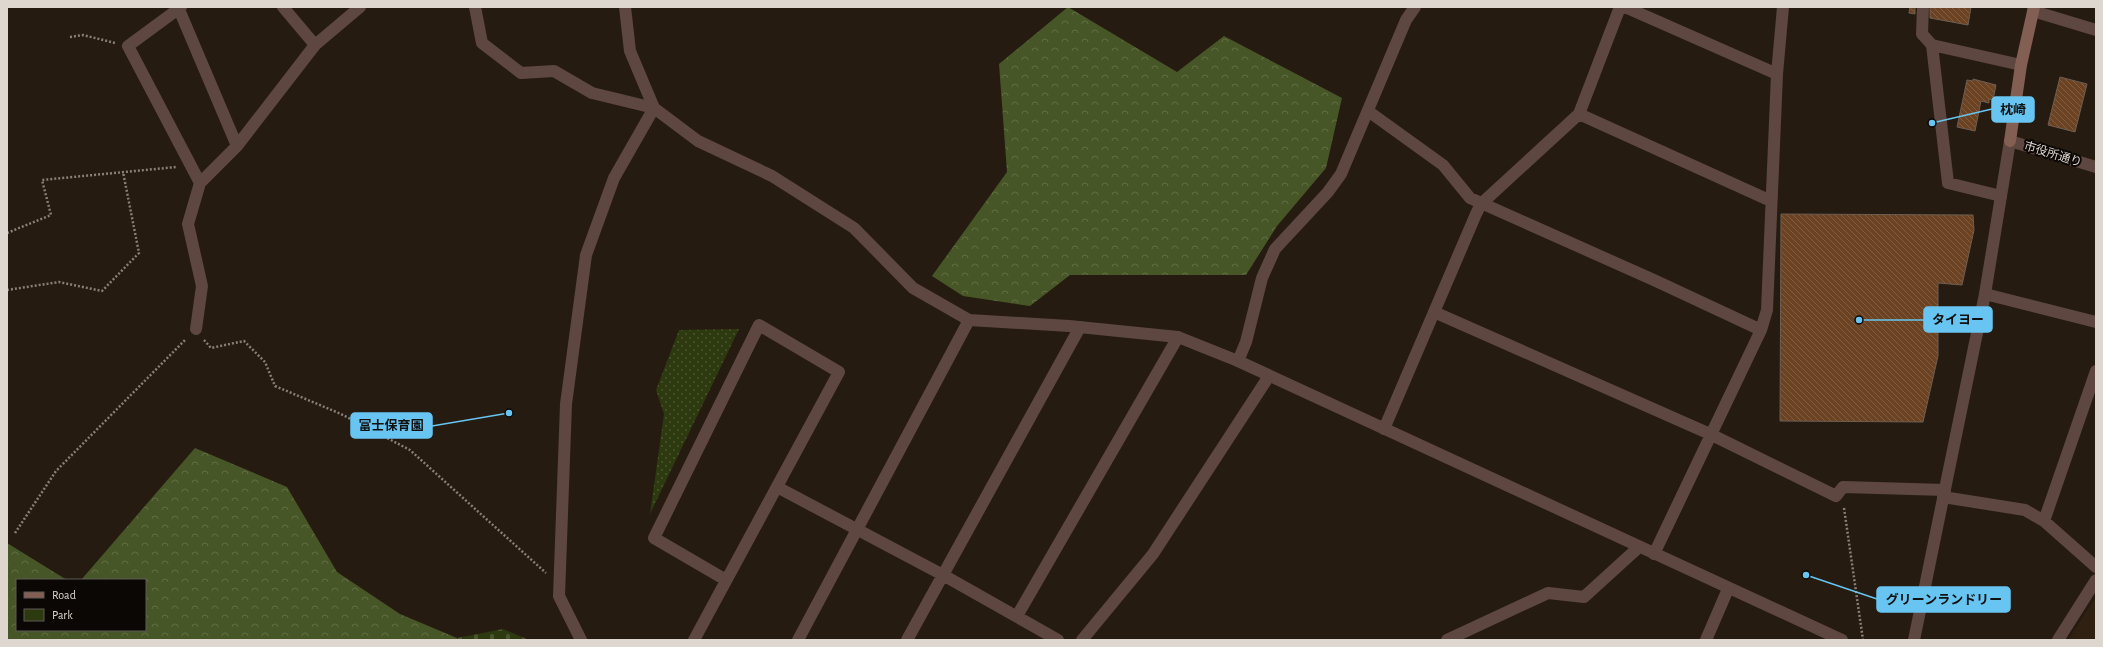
<svg xmlns="http://www.w3.org/2000/svg" width="2103" height="647" viewBox="0 0 2103 647" font-family="'Alegreya Sans','Noto Sans JP',sans-serif">
  <style>
    .built { fill: #2f2011 }
    .green { fill: url(#green-dots) }
    .forest { fill: url(#forest-crowns) }
    .cemetery { fill: url(#cemetery-stones) }
    .building { fill: url(#building-back-hatch); stroke: #6d5e54 }
    .lines { fill: none; stroke-linecap: round; stroke-linejoin: round }
    .path { stroke: #887f77; stroke-width: 2.5; stroke-dasharray: 2 2; stroke-linecap: butt }
    .minor { stroke: #5e4740; stroke-width: 12 }
    .tertiary { stroke: #5e4740; stroke-width: 12 }
    .secondary { stroke: #825e53; stroke-width: 12 }
    .labels { text-anchor: middle; dominant-baseline: central; stroke-width: 4; stroke-linejoin: round; paint-order: stroke }
    .street-label { font-size: 12px; fill: #ded7d0; stroke: #0b0704 }
    .leader { fill: none; stroke: #68c4f0; stroke-width: 1.5 }
    .callout-dot { fill: #68c4f0; stroke: #0b0704; stroke-width: 1.5 }
    .callout { fill: #68c4f0; stroke: #68c4f0; stroke-width: 1.5 }
    .callout-label { font-size: 13px; text-anchor: middle; font-weight: bold; fill: #111 }
  </style>
  <defs>
    <pattern id="green-dots" width="8" height="8" patternUnits="userSpaceOnUse"><rect width="8" height="8" fill="#2d390e"/><path d="M2 2h.1M6 6h.1" fill="none" stroke="#4b5530" stroke-width="1.8" stroke-linecap="round"/></pattern>
    <pattern id="forest-crowns" width="20" height="18" patternUnits="userSpaceOnUse"><rect width="20" height="18" fill="#475626"/><path d="M2 6a3 3 0 1 1 6 0M12 15a3 3 0 1 1 6 0" fill="none" stroke="#616e44"/></pattern>
    <pattern id="cemetery-stones" width="16" height="16" patternUnits="userSpaceOnUse"><rect width="16" height="16" fill="#2d390e"/><path d="M2 7V4a2 2 0 0 1 4 0v3zM10 15v-3a2 2 0 0 1 4 0v3z" fill="#4b5530"/></pattern>
    <pattern id="building-back-hatch" width="6" height="6" patternUnits="userSpaceOnUse"><rect width="6" height="6" fill="#6c4322"/><path d="M-1 5l2 2M0 0l6 6M5-1l2 2" fill="none" stroke="#815d41"/></pattern>
  </defs>
  <rect width="100%" height="100%" fill="#251b11"/>
  <path class="built" d="M2096,597V640H2068Z"/>
  <path class="green" d="M739,329L650,514L664,414L656,390L679,330Z"/>
  <path class="forest" d="M1068,7L1177,72L1224,36L1342,98L1326,168L1277,226L1246,275H1070L1030,306L963,296L932,276L1007,172L999,64Z
    M195,448L287,487L337,572L400,614L457,638L458,640H7V543L67,580H17V630H145V580H81Z"/>
  <path class="cemetery" d="M503,629L529,640H458L457,638Z"/>
  <path class="building" d="M1910,7H1915V14L1909,13Z
    M1930,7H1971L1968,25L1930,18Z
    M2060,77L2087,84L2075,132L2048,125Z
    M1973,79L1996,85L1993,100L1989,99V103L1981,101L1975,131L1957,127L1967,80L1973,81Z
    M1781,214L1973,215L1974,230L1962,285L1938,283V356L1923,422L1780,421Z"/>
  <g class="lines">
    <path class="path" d="M70,37L83,35L115,43
      M7,233L51,215L42,180L176,167
      M7,290L59,282L102,291L139,253L123,172
      M204,340L211,348L244,341L265,362L275,386L341,414L410,450L546,573
      M1844,508L1863,640
      M15,533L56,471L186,339"/>
    <path class="minor" d="M178,7L237,146
      M181,7L128,46L200,183
      M283,7L315,45
      M475,7L482,43L521,73L554,71L592,93L654,108L614,178L586,255L566,404L559,596L581,640
      M1625,7L1777,74L1767,310L1761,330L1654,554
      M1923,7L1922,34L1932,45
      M2033,11L2096,30
      M1777,74L1783,7
      M1368,111L1443,165L1470,198L1656,281L1761,330
      M1579,114L1771,201
      M2001,196L1948,183L1932,45L2021,65
      M1985,294L2096,322
      M1434,312L1710,434L1836,496L1843,487L1945,490
      M196,329L202,286L188,224L200,183L237,146L315,45L360,7
      M1238,361L1246,342L1262,278L1275,249L1328,192L1341,174L1406,20L1415,7
      M1384,429L1476,214L1481,204L1579,114L1620,7
      M777,487L943,575L1058,640
      M1943,497L2025,510L2044,521L2096,567
      M2044,521L2096,371
      M1017,616L1178,337
      M694,640L839,372L759,325L654,538L726,580
      M907,640L1080,327
      M1082,640L1153,554L1269,376
      M1447,640L1548,593L1584,597L1639,547
      M1706,640L1728,589
      M2058,640L2096,580"/>
    <path class="tertiary" d="M625,7L630,51L654,108L698,141L772,176L854,228L913,288L969,320L1069,326L1178,337L1238,361L1842,640
      M798,640L969,320
      M1914,640L1985,294L2010,141L2096,167"/>
    <path class="secondary" d="M2010,141L2021,65L2034,7"/>
  </g>
  <g class="labels">
    <g class="street-label">
      <text transform="translate(2053 154) rotate(17)">市役所通り</text>
    </g>
  </g>
  <path class="leader" d="M1932 123L1992 109M1859 320L1924 320M509 413L432 426M1806 575L1877 599"/>
  <g class="callout-dot">
    <circle cx="1932" cy="123" r="4"/>
    <circle cx="1859" cy="320" r="4"/>
    <circle cx="509" cy="413" r="4"/>
    <circle cx="1806" cy="575" r="4"/>
  </g>
  <g class="callout">
    <rect x="1992" y="97" width="42" height="25" rx="4"/>
    <rect x="1924" y="307" width="68" height="25" rx="4"/>
    <rect x="351" y="413" width="81" height="25" rx="4"/>
    <rect x="1877" y="587" width="133" height="25" rx="4"/>
  </g>
  <g class="callout-label">
    <text x="2013" y="114">枕崎</text>
    <text x="1958" y="324">タイヨー</text>
    <text x="391" y="430">富士保育園</text>
    <text x="1944" y="604">グリーンランドリー</text>
  </g>
  <rect width="2103" height="647" fill="none" stroke="#ded7d0" stroke-width="16"/>
  <rect x="16" y="579" width="130" height="52" fill="#0b0704" stroke="#5f5a56"/>
  <rect x="24" y="592" width="20" height="6" fill="#825e53" stroke="#5f5a56"/>
  <text x="52" y="599" font-size="12" fill="#ded7d0">Road</text>
  <rect x="24" y="609" width="20" height="12" fill="#2d390e" stroke="#5f5a56"/>
  <text x="52" y="619" font-size="12" fill="#ded7d0">Park</text>
</svg>
